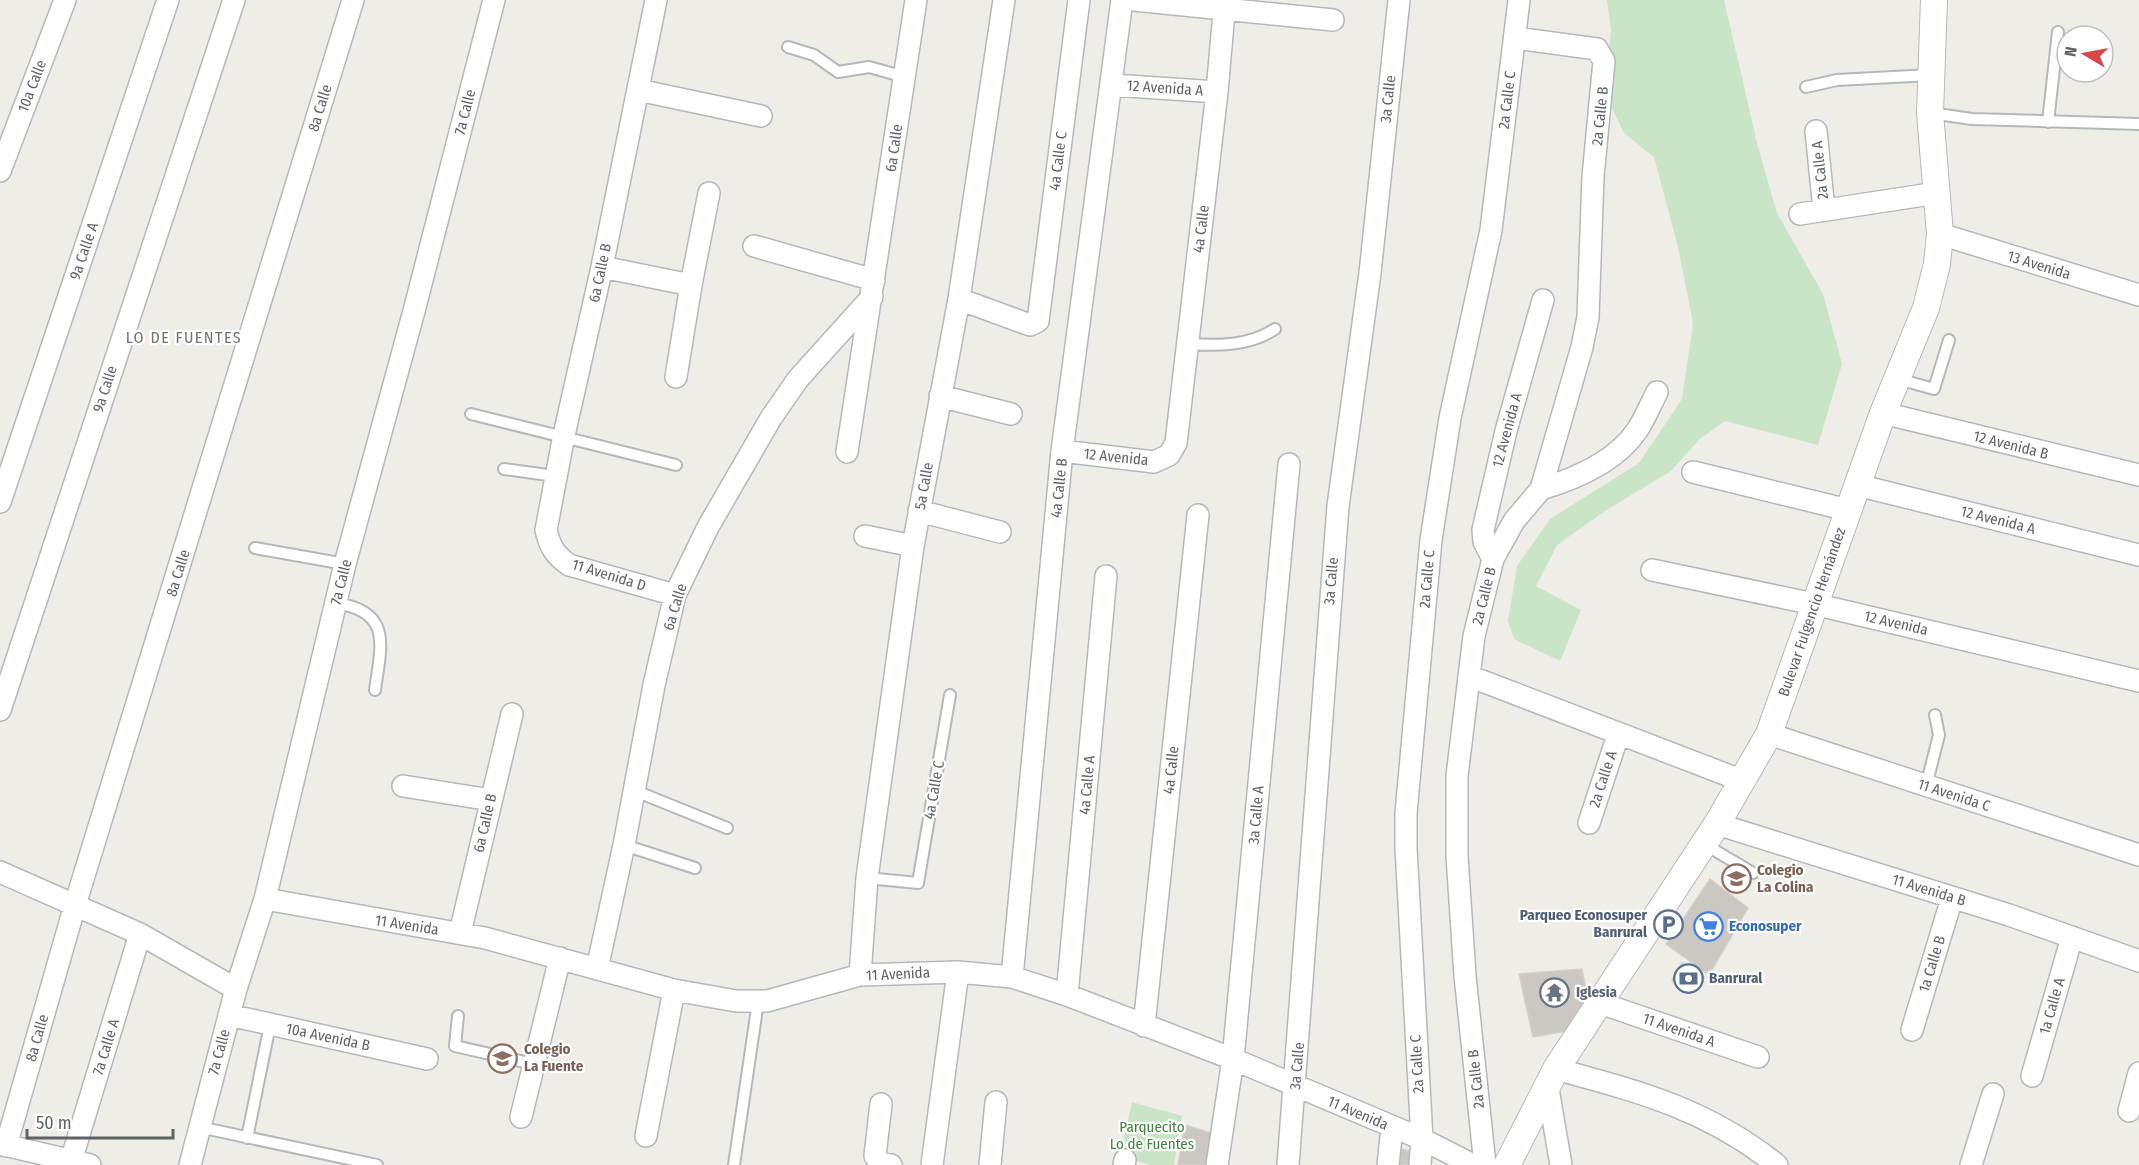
<svg xmlns="http://www.w3.org/2000/svg" width="2139" height="1165" viewBox="0 0 2139 1165" font-family="'Fira Sans Condensed',sans-serif">
  <style>
    .green { fill: #cae4c8 }
    .building { fill: #cbc8c4; stroke: #d4cfc7; stroke-width: 1.5 }
    .lines { fill: none; stroke-linecap: round; stroke-linejoin: round }
    .service-casing { stroke: #b5b8bb; stroke-width: 14 }
    .minor-casing { stroke: #b5b8bb; stroke-width: 24 }
    .tertiary-casing { stroke: #b5b8bb; stroke-width: 28 }
    .service { stroke: #fff; stroke-width: 10 }
    .minor { stroke: #fff; stroke-width: 21 }
    .tertiary { stroke: #fff; stroke-width: 26 }
    .labels { text-anchor: middle; dominant-baseline: central; stroke-width: 4.5; stroke-linejoin: round; paint-order: stroke }
    .street-label { font-size: 15px; fill: #5f6366; stroke: #fff }
    .education-label { font-size: 15px; font-weight: bold; fill: #785e54; stroke: #fff; text-anchor: start }
    .service-label { font-size: 15px; font-weight: bold; fill: #4e5e75; stroke: #fff; text-anchor: end }
    .shop-label { font-size: 15px; font-weight: bold; fill: #366cbe; stroke: #fff; text-anchor: start }
    .worship-label { font-size: 15px; font-weight: bold; fill: #5b616d; stroke: #fff; text-anchor: start }
    .park-label { font-size: 15px; fill: #428440; stroke: #fff }
    .neighbourhood-label { font-size: 16px; letter-spacing: 1.5px; fill: #707578; stroke: #fff }
  </style>
  <rect width="100%" height="100%" fill="#efede8"/>
  <path class="green" d="M1607,0H1724L1758,147L1777,213L1823,294L1842,364L1818,445L1725,421L1700,439L1671,471L1605,511L1557,545L1536,586L1581,610L1560,661L1514,639L1508,621L1517,566L1550,519L1639,463L1682,399L1693,323L1678,247L1654,157L1624,133L1605,94L1611,30Z
    M1132,1102L1182,1116L1174,1165H1150L1120,1156Z"/>
  <path class="building" d="M1710,879L1748,908L1709,975L1666,944Z
    M1682,963L1704,977L1698,990L1672,980Z
    M1582,969L1590,1011L1577,1029L1533,1037L1519,974Z
    M1185,1125L1215,1134L1213,1165H1178Z
    M1392,1147L1418,1153L1417,1165H1390Z"/>
  <g class="lines">
    <defs>
      <path id="service" d="M788,47L814,55L838,72L869,67L905,77
        M1806,87L1837,80L1931,75
        M1930,113L1972,119L2139,124
        M2048,122L2058,32
        M1188,344C1218,346 1249,346 1275,329
        M1898,379L1934,389L1949,340
        M471,414L676,465
        M504,469L555,476
        M255,548L345,564
        M335,603C393,611 381,646 375,690
        M1926,786L1939,735L1935,715
        M633,790L727,828
        M1704,844L1753,873
        M624,845L695,868
        M867,878L918,883L950,695
        M458,1016L455,1046L534,1064
        M199,1127L377,1165
        M247,1138L270,1025
        M734,1165L758,1002"/>
      <path id="minor" d="M656,0L602,267L564,435L546,530C550,547 555,555 569,565L675,595
        M1134,0L1333,20
        M1113,85L1217,92
        M638,90L761,116
        M1816,131L1824,210
        M0,171L65,0
        M1800,214L1937,193
        M1940,234L2139,295
        M754,246L874,280
        M602,267L691,285L709,193
        M959,299L1030,325L1038,321L1079,0
        M676,377L691,285
        M940,396L1011,414
        M1883,413L2139,475
        M1062,451L1154,462L1169,455L1176,443L1217,92L1225,0
        M847,452L916,0
        M1693,472L1848,510
        M1857,485L2139,555
        M1541,489C1575,479 1617,461 1638,429C1645,418 1651,404 1657,392
        M0,502L168,0
        M919,511L1000,532
        M865,536L913,546
        M1493,559L1484,542L1483,530L1506,431L1543,300
        M1652,570L1814,604L2139,681
        M1469,676L1743,781
        M0,710L234,0
        M1769,734L2139,855
        M403,786L491,800
        M1589,823L1618,735
        M1717,824L2009,915L2139,961
        M0,872L140,934L236,989
        M265,899L485,938L674,990L736,1001H767L860,975L958,972L1012,977L1067,995L1233,1059L1422,1139L1473,1165
        M460,933L512,714
        M597,969L624,845L654,685L675,595L708,527L771,418L798,379L872,297
        M860,975L867,878L913,546L959,299L1004,0
        M1012,977L1062,451L1122,0
        M1067,995L1106,576
        M1600,1003L1758,1057
        M229,1015L427,1059
        M1144,1026L1198,515
        M1912,1030L1952,898
        M1556,1069C1640,1092 1707,1109 1777,1165
        M2032,1076L2072,937
        M1547,1083L1561,1165
        M881,1104L875,1156L881,1163L891,1165
        M2129,1111L2139,1073
        M521,1117L560,958
        M646,1136L674,990
        M0,1144L90,1165
        M6,1146L75,905L353,0
        M71,1161L140,934
        M190,1165L236,989L265,899L345,564L414,311L494,0
        M932,1165L958,972
        M990,1165L996,1102
        M1124,1165L1125,1160
        M1217,1165L1233,1059L1289,464
        M1288,1165L1338,506L1370,273L1399,0
        M1388,1165L1392,1127
        M1420,1165L1422,1139L1406,848V813L1431,540L1450,418L1491,230L1519,0
        M1485,1165L1465,976L1457,856V776L1474,636L1493,559L1514,521L1541,489L1582,347L1588,317L1593,177L1604,61L1597,49L1515,38
        M1971,1165L1993,1094"/>
      <path id="tertiary" d="M1507,1165L1556,1069L1717,824L1769,734L1883,413L1926,308L1937,264L1940,234L1930,113L1934,0"/>
    </defs>
    <use href="#service" class="service-casing"/>
    <use href="#minor" class="minor-casing"/>
    <use href="#tertiary" class="tertiary-casing"/>
    <use href="#service" class="service"/>
    <use href="#minor" class="minor"/>
    <use href="#tertiary" class="tertiary"/>
  </g>
  <defs>
    <symbol id="school-ring" viewBox="-11 -11 22 22"><circle r="9.5" fill="#fff" stroke="#8d6e63" stroke-width="1.5"/><path d="M0-5L7-2L0 1L-7-2ZM-4 1L0 2.5L4 1V4Q0 6-4 4Z" fill="#8d6e63"/></symbol>
    <symbol id="parking-ring" viewBox="-11 -11 22 22"><circle r="9.5" fill="#fff" stroke="#5c6f8a" stroke-width="1.5"/><path d="M-3.5-5.5H1a3.5 3.5 0 0 1 0 7H-1V5.5H-3.5ZM-1-3.4V-.6H.8a1.4 1.4 0 0 0 0-2.8Z" fill="#5c6f8a"/></symbol>
    <symbol id="supermarket-ring" viewBox="-11 -11 22 22"><circle r="9.5" fill="#fff" stroke="#3f7fe0" stroke-width="1.5"/><path d="M-6-5.5h2.5l.6 2H6L4.5 2H-2.5L-4.4-4H-6ZM-1.5 3.2a1.3 1.3 0 1 0 .1 0ZM3 3.2a1.3 1.3 0 1 0 .1 0Z" fill="#3f7fe0"/></symbol>
    <symbol id="bank-ring" viewBox="-11 -11 22 22"><circle r="9.5" fill="#fff" stroke="#5c6f8a" stroke-width="1.5"/><path d="M-6-4H6V4H-6ZM0-2.3a2.3 2.3 0 1 0 0 4.6a2.3 2.3 0 1 0 0-4.6Z" fill="#5c6f8a"/></symbol>
    <symbol id="temple-ring" viewBox="-11 -11 22 22"><circle r="9.5" fill="#fff" stroke="#6b7280" stroke-width="1.5"/><path d="M0-6L5-2H3V0L6.5 2.5H4V6H1.5V3h-3V6H-4V2.5H-6.5L-3 0V-2H-5Z" fill="#6b7280"/></symbol>
  </defs>
  <g fill-rule="evenodd">
    <use href="#school-ring" x="1720" y="862" width="33" height="33"/>
    <use href="#parking-ring" x="1652" y="908" width="33" height="33"/>
    <use href="#supermarket-ring" x="1692" y="910" width="33" height="33"/>
    <use href="#bank-ring" x="1672" y="962" width="33" height="33"/>
    <use href="#temple-ring" x="1538" y="976" width="33" height="33"/>
    <use href="#school-ring" x="486" y="1042" width="33" height="33"/>
  </g>
  <g class="labels">
    <g class="street-label">
      <text transform="translate(32 86) rotate(-69)">10a Calle</text>
      <text transform="translate(1165 88) rotate(4)">12 Avenida A</text>
      <text transform="translate(1388 99) rotate(-84)">3a Calle</text>
      <text transform="translate(1507 100) rotate(-83)">2a Calle C</text>
      <text transform="translate(320 108) rotate(-73)">8a Calle</text>
      <text transform="translate(465 112) rotate(-76)">7a Calle</text>
      <text transform="translate(1600 116) rotate(-84)">2a Calle B</text>
      <text transform="translate(894 148) rotate(-82)">6a Calle</text>
      <text transform="translate(1058 161) rotate(-83)">4a Calle C</text>
      <text transform="translate(1820 170) rotate(-96)">2a Calle A</text>
      <text transform="translate(1201 229) rotate(-83)">4a Calle</text>
      <text transform="translate(84 251) rotate(-71)">9a Calle A</text>
      <text transform="translate(2039 265) rotate(17)">13 Avenida</text>
      <text transform="translate(600 273) rotate(-78)">6a Calle B</text>
      <text transform="translate(105 389) rotate(-72)">9a Calle</text>
      <text transform="translate(1507 430) rotate(-75)">12 Avenida A</text>
      <text transform="translate(2011 445) rotate(14)">12 Avenida B</text>
      <text transform="translate(1116 457) rotate(6)">12 Avenida</text>
      <text transform="translate(924 486) rotate(-80)">5a Calle</text>
      <text transform="translate(1059 488) rotate(-84)">4a Calle B</text>
      <text transform="translate(1998 520) rotate(14)">12 Avenida A</text>
      <text transform="translate(178 573) rotate(-73)">8a Calle</text>
      <text transform="translate(609 575) rotate(17)">11 Avenida D</text>
      <text transform="translate(1427 579) rotate(-85)">2a Calle C</text>
      <text transform="translate(1331 581) rotate(-85)">3a Calle</text>
      <text transform="translate(341 582) rotate(-76)">7a Calle</text>
      <text transform="translate(1484 596) rotate(-76)">2a Calle B</text>
      <text transform="translate(675 607) rotate(-73)">6a Calle</text>
      <text transform="translate(1812 612) rotate(-71)">Bulevar Fulgencio Hernández</text>
      <text transform="translate(1896 623) rotate(13)">12 Avenida</text>
      <text transform="translate(1171 770) rotate(-84)">4a Calle</text>
      <text transform="translate(1603 779) rotate(-72)">2a Calle A</text>
      <text transform="translate(1087 785) rotate(-85)">4a Calle A</text>
      <text transform="translate(934 790) rotate(-80)">4a Calle C</text>
      <text transform="translate(1954 795) rotate(18)">11 Avenida C</text>
      <text transform="translate(1256 815) rotate(-85)">3a Calle A</text>
      <text transform="translate(485 823) rotate(-77)">6a Calle B</text>
      <text transform="translate(1929 890) rotate(17)">11 Avenida B</text>
      <text transform="translate(407 925) rotate(9)">11 Avenida</text>
      <text transform="translate(1932 964) rotate(-73)">1a Calle B</text>
      <text transform="translate(898 974) rotate(-3)">11 Avenida</text>
      <text transform="translate(2052 1006) rotate(-74)">1a Calle A</text>
      <text transform="translate(1679 1030) rotate(19)">11 Avenida A</text>
      <text transform="translate(328 1037) rotate(12)">10a Avenida B</text>
      <text transform="translate(37 1038) rotate(-74)">8a Calle</text>
      <text transform="translate(106 1047) rotate(-73)">7a Calle A</text>
      <text transform="translate(219 1052) rotate(-75)">7a Calle</text>
      <text transform="translate(1417 1064) rotate(-93)">2a Calle C</text>
      <text transform="translate(1297 1066) rotate(-85)">3a Calle</text>
      <text transform="translate(1476 1079) rotate(-96)">2a Calle B</text>
      <text transform="translate(1358 1113) rotate(23)">11 Avenida</text>
    </g>
    <g class="education-label">
      <text x="1757" y="870">Colegio<tspan x="1757" dy="17">La Colina</tspan></text>
      <text x="524" y="1049">Colegio<tspan x="524" dy="17">La Fuente</tspan></text>
    </g>
    <g class="service-label">
      <text x="1647" y="915">Parqueo Econosuper<tspan x="1647" dy="17">Banrural</tspan></text>
      <text x="1709" y="978" text-anchor="start">Banrural</text>
    </g>
    <g class="shop-label">
      <text x="1729" y="926">Econosuper</text>
    </g>
    <g class="worship-label">
      <text x="1576" y="992">Iglesia</text>
    </g>
    <g class="park-label">
      <text x="1152" y="1127">Parquecito<tspan x="1152" dy="17">Lo de Fuentes</tspan></text>
    </g>
    <g class="neighbourhood-label">
      <text x="184" y="337">LO DE FUENTES</text>
    </g>
  </g>
  <g transform="translate(2085 54) rotate(280)"><circle r="28" fill="#ffffff" stroke="#bfc1c2" stroke-width="1.5"/>
  <path d="M0-4.5L10 22L0 15L-10 22Z" fill="#d74746"/>
  <text y="-9" font-size="16" font-weight="bold" text-anchor="middle" fill="#5f6366">N</text>
  </g>
  <path d="M27 1129v9h146v-9" fill="none" stroke="#5f6366" stroke-width="3"/>
  <text x="36" y="1129" font-size="18" fill="#5f6366" stroke="#ffffff" stroke-width="4.5" paint-order="stroke">50 m</text>
</svg>
